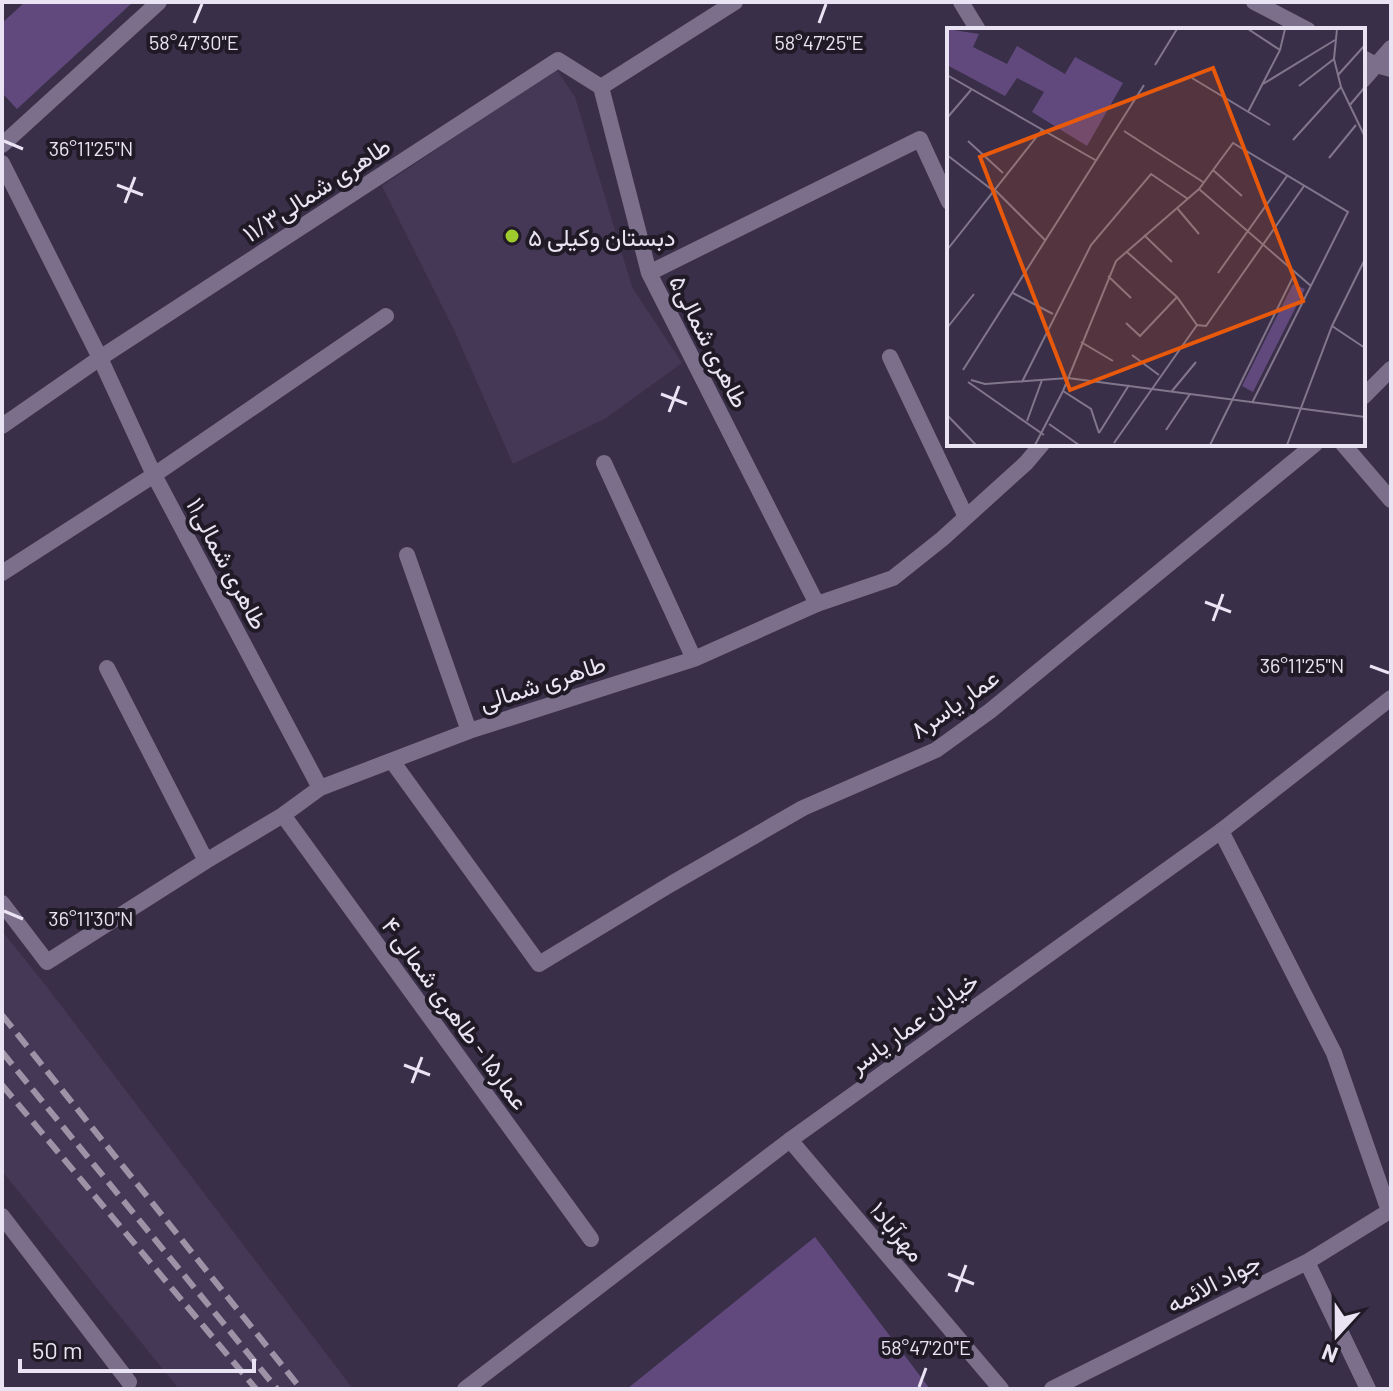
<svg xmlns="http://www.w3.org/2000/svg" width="1393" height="1391" viewBox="0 0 1393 1391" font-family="Barlow,Vazirmatn,sans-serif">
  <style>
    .built { fill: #453856 }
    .green { fill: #61497d }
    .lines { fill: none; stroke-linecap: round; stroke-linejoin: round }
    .minor { stroke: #7b6f8b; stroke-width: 16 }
    .tertiary { stroke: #7b6f8b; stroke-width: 16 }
    .rail { stroke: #9c93a7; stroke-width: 6; stroke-dasharray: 16 8; stroke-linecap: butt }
    .ticks { fill: none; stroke: #eae3f3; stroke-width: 3 }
    .poi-dot { fill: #9fca2d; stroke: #1f1a25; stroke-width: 3 }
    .labels { text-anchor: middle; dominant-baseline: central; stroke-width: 8; stroke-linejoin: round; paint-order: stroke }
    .street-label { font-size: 24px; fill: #eae3f3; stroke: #1f1a25 }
    .poi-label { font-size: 24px; fill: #eae3f3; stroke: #1f1a25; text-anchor: start }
    .inset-road { fill: none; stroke: #80778c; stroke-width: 2 }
    .view { fill: #e8590c; fill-opacity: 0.15; stroke: #e8590c; stroke-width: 4 }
    .inset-edge { fill: none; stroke: #eae3f3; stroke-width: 4 }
    .ticks-label { font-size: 20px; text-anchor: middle; fill: #eae3f3; stroke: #1f1a25; stroke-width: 8; stroke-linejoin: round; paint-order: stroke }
  </style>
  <rect width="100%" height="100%" fill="#3a2f48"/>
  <path class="built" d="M556,69L575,97L632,287L682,363L606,418L513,464L455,332L382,186Z
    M2,931L47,987L353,1389H179L2,1171Z"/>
  <path class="green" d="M25,2H133L17,109L2,93V23Z
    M815,1237L930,1389H627Z"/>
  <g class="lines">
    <path class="minor" d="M961,2L978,30
      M1363,80L1391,48
      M601,87L735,2
      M2,145L159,2
      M2,163L100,358L154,475L320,788
      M649,273L920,139L949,202
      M890,357L966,517
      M1363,397L1391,369
      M2,426L100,358L558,60L601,87L649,273L817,604
      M1343,444L1391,500
      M604,463L694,659
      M407,555L469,731
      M2,573L154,475L386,316
      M107,668L206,861
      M392,761L539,964L671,884L803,808L936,750L990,711L1315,444
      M283,815L591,1239
      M1221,831L1334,1053L1389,1211
      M2,903L47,962L206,861L283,815L320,788L469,731L694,659L817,604L893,578L942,539L1026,463L1042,444
      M790,1140L1001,1389
      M2,1216L129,1382
      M1307,1262L1368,1389
      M1052,1389L1307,1262L1391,1210"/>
    <path class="tertiary" d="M1254,2L1308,30
      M1363,58L1376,65L1391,69
      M465,1389L790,1140L1221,831L1391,698"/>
    <path class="rail" d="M2,1015L301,1389
      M2,1052L277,1389
      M2,1085L256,1389"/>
  </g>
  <path class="ticks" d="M194,23L202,4M819,23L826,4M4,141L23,149M117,185L143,195M125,203L135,177M661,394L687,404M669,412L679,386M1205,602L1231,612M1213,621L1223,594M1370,666L1389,673M4,911L23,919M404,1065L430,1075M412,1083L422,1057M948,1274L974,1284M956,1292L966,1265M919,1387L926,1368"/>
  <circle class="poi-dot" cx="512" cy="236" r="8"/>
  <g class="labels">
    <g class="street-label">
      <text transform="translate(316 189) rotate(-33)">طاهری شمالی۱۱/۳</text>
      <text transform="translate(710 341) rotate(63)">طاهری شمالی۵</text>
      <text transform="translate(228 563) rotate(62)">طاهری شمالی۱۱</text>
      <text transform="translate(542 682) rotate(-18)">طاهری شمالی</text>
      <text transform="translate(954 703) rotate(-35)">عمار یاسر۸</text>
      <text transform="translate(456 1013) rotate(54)">عمار۱۵ - طاهری شمالی ۴</text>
      <text transform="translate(913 1022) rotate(-36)">خیابان عمار یاسر</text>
      <text transform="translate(898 1231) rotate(50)">مهرآباد۱</text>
      <text transform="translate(1213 1282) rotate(-27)">جواد الائمه</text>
    </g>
    <g class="poi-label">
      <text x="528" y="236">دبستان وکیلی ۵</text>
    </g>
  </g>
  <g transform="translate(947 28)">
    <rect width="418" height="418" fill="#3a2f48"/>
    <path d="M0,1L32,6L26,19L60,36L70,18L118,46L128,29L176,55L140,118L85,84L97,64L70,50L58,68L0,37ZM346,256L358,261L306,364L295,358Z" fill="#61497d"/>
    <path class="inset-road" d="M301,1L333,22M390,1L387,31L394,59L418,109M208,37L230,1M0,47L150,133M391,47L418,17M245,50L323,97M316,56L388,12M352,58L387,31M402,78L418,59M301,84L333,22L338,1M0,90L24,62M177,103L256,154M346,112L394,59M21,113L56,145M0,127L44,161M382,130L409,97M266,142L295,168M45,159L98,212M252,161L364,258M230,180L252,206M197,207L225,234M0,222L95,102M180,224L230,269L250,297L259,298L357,158M271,245L340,148M161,248L184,270M66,265L106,286M179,295L193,308L230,269M385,298L418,320M0,300L27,266M134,314L166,333M185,327L212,347M16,342L197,57M24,352L38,356L121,350L418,389M21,354L97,407M75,354L144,217L204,146L241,171M116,363L144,381L152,405M225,363L249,334M0,387L29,417M80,393L95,352M102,396L132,417M219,402L243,366M152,405L182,357M167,415L250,297M88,417L116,363L169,233L252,161L286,115L401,184L305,375M263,417L347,247M340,417L385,298L418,231M418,417V388"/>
    <path class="view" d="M266,40L356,273L123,362L33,129Z"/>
    <rect width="418" height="418" class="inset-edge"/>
  </g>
  <g class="ticks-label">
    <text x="194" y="50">58°47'30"E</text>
    <text x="819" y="50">58°47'25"E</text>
    <text x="91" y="156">36°11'25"N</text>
    <text x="1302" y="673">36°11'25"N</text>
    <text x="91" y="926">36°11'30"N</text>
    <text x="926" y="1355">58°47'20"E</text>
  </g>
  <rect width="1393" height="1391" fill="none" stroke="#eae3f3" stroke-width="8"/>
  <g transform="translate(1337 1335) rotate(201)" stroke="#1f1a25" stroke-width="6" paint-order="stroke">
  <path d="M0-6L14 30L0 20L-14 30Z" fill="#eae3f3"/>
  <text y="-12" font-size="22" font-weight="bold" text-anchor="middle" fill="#eae3f3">N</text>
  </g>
  <path d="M20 1359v12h234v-12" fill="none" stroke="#eae3f3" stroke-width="4"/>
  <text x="32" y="1359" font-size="24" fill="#eae3f3" stroke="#1f1a25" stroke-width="6" paint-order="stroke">50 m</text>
</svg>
